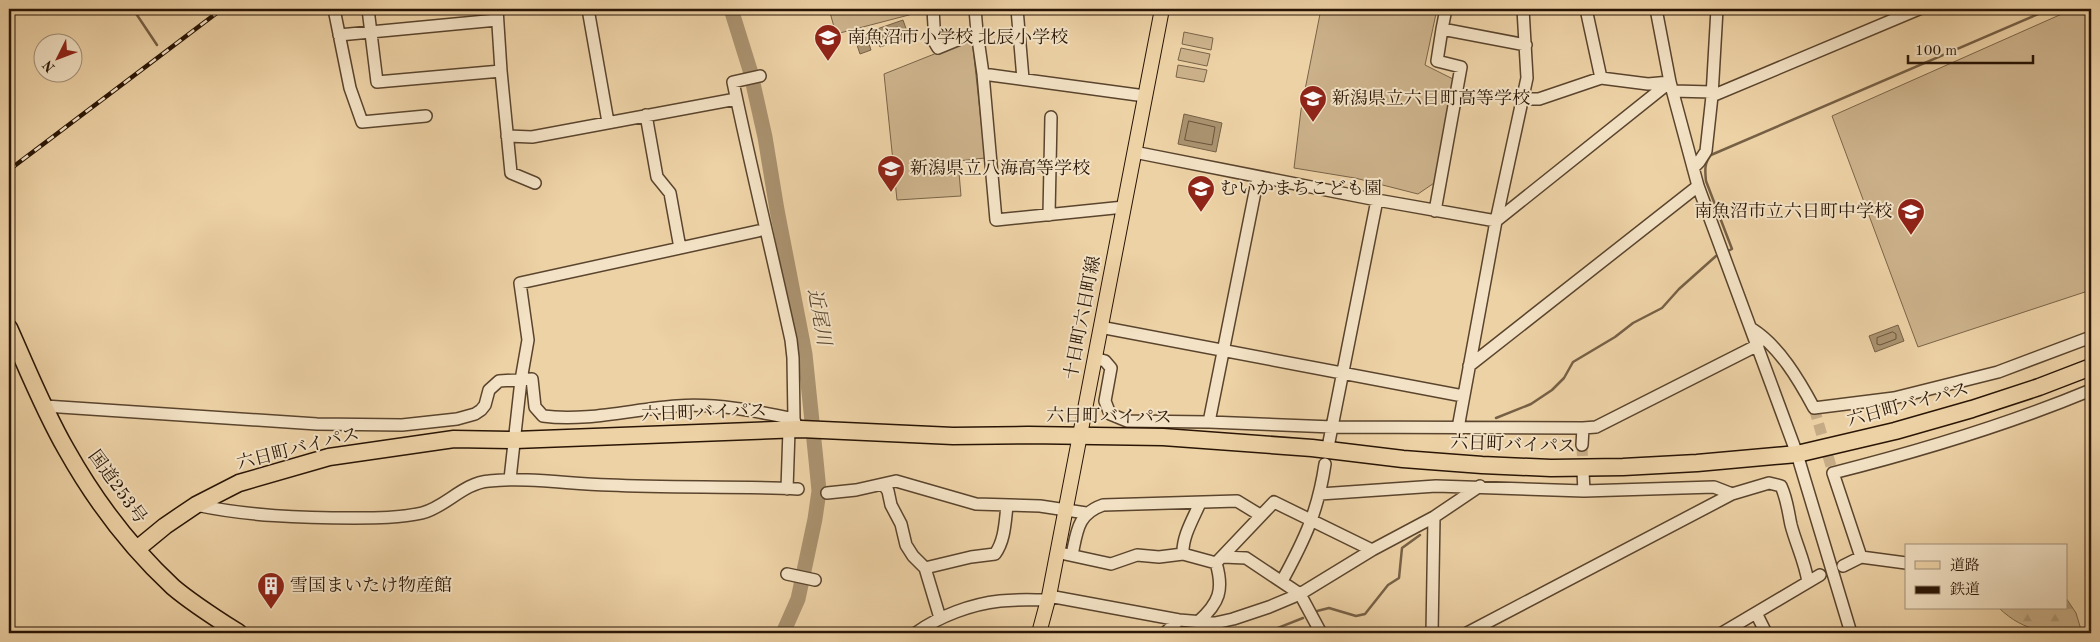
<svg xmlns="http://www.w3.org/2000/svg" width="2100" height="642" viewBox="0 0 2100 642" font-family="'Old Standard TT','Noto Serif JP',serif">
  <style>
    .grass { fill: #ccb28b; stroke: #7a6448 }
    .forest { fill: url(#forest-firs); stroke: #7a6448 }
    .water { fill: #aa926f; stroke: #766045 }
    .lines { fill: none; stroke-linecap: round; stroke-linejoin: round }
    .shore { stroke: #6a543a; stroke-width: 1 }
    .stream { stroke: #766045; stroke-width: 2.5 }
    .river { stroke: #aa926f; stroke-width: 15 }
    .minor-tunnel { stroke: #c6ac86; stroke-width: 11; stroke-dasharray: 11 5.5; stroke-linecap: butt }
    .minor-casing { stroke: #5a442d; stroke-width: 14 }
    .major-casing { stroke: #291505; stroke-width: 16 }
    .highway-casing { stroke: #291505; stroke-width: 19 }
    .minor { stroke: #f3e2c5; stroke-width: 11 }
    .major { stroke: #edd2a6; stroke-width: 14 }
    .highway { stroke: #edd2a6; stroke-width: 16 }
    .rail-casing { stroke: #291505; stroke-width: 4.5 }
    .rail { stroke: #f3e2c5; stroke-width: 2.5; stroke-dasharray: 8; stroke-linecap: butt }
    .labels { text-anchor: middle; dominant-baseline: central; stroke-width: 4; stroke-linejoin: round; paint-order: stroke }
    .poi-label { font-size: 18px; fill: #291505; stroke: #f3e2c5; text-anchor: start }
    .street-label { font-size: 18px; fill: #291505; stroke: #f3e2c5 }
    .water-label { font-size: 19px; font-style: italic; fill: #5d472f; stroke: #f3e2c5 }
  </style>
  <defs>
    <pattern id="forest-firs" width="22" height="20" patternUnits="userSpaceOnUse" patternTransform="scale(1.25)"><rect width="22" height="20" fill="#ccb28b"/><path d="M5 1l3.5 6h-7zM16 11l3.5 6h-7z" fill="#af9876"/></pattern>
  </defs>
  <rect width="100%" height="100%" fill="#edd2a6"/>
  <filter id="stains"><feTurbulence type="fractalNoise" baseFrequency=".004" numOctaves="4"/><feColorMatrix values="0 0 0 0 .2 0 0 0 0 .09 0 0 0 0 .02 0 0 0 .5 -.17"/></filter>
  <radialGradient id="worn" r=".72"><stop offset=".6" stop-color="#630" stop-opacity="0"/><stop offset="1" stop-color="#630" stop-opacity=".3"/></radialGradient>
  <path class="grass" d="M829,9H928V10L836,34Z
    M1321,9H1437L1425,65L1453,79L1437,181L1418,194L1355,178L1294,168L1301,110Z
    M2073,9H2091V290L1918,347L1832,116Z
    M1184,32L1213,38L1211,50L1182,44Z
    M972,39L985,158L958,161L961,196L897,200L884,74Z
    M1181,48L1210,54L1207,66L1178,60Z
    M1178,65L1207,70L1204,82L1176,77Z"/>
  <path class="forest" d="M2066,598L2076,613L2082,633C2049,633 2025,633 1999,608H2066Z"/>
  <path class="water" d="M903,20L909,37L880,47L874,30Z
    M865,32L871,50L860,54L854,36Z
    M1184,114L1222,123L1216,152L1178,144Z
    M1898,325L1904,341L1875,352L1869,336Z"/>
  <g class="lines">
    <path class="shore" d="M899,27L902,32L901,35L885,40L882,39V32Z
      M1189,121L1215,127L1212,145L1185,140Z
      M1893,332L1896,334V339L1880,345L1877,344V338Z"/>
    <path class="stream" d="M133,9L157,45
      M1730,250L1732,249L1706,181C1705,171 1704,163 1711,155L2050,9
      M1496,418L1531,404L1552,390L1564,378L1573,362L1615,337L1633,323L1662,308L1679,289L1716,256
      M1317,611L1329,608L1356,616L1365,614L1388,585L1399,578L1402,548L1420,535
      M1265,633L1303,618"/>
    <path class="river" d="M731,9L750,70L765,137L777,210L805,354L816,460L819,491L815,519L798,599L783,633"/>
    <path class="minor-tunnel" d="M1814,408L1833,473
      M1582,445L1583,472"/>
    <defs>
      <path id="minor" d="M334,9L350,88L362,122L426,116
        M368,9L377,82L501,71L497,9
        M588,9L608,122
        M933,9L935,43L938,48L977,32L983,74L996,220L1124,207
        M975,9L977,32
        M1017,9L1023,79
        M1446,9L1442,29L1526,45
        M1586,9L1601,78
        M1656,9L1670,82L1698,186L1797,454L1851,633
        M339,35L497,20
        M501,71L511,173L535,183
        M983,74L1145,96
        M760,76L733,82C751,168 772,253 791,340L793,358L794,419
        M1673,91L1712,92
        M1712,96L1919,9
        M1521,99H1539L1601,78L1648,84L1670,82
        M646,115L657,177L670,193L680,248
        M507,136L532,137L736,99
        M1134,152L1377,200L1496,221L1670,82
        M1693,168L1699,162L1706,151L1712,96L1717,9
        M1435,211L1461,67L1437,61L1442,29
        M1049,215L1051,117
        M1100,327L1463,396
        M1752,329C1779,346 1799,380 1814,408L1894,398L1998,372L2091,337
        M1094,358L1105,361L1111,368L1105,401L1110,414L1127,421L1209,422L1333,427L1583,428L1596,427L1758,345
        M1469,366L1698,186
        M45,406L317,424L402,425L457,419L475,414L481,410L485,405L489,390L499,381L532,379L535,407L543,416C586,422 634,409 677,406C716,403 756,411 794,419L797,429
        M1209,422L1258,177
        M1458,428L1496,221L1527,78L1523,9
        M1329,442L1377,200
        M1582,445L1583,428
        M1583,472L1584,491
        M510,479L521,380L528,340L520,283L758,231
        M883,484L888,491L891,505L901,524L906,545L913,556L925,568L940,618
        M787,489L789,430
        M827,493L856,490L896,481L976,504L1040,506L1086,513
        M1320,494L1436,486L1584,491L1714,487L1732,494
        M1200,503C1193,519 1182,537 1183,554L1216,563L1274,502L1372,550
        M196,505C248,516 301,518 354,518C376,518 400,518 422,513C446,507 463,483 489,481C528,477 569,484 609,485C672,488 735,486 798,489
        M1065,554L1111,564L1137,555L1159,557L1183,554
        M1072,555C1077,532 1077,514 1103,505L1237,501L1260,515
        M1223,557L1246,558L1300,594L1321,633
        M1861,557L1833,473C1920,451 2007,425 2091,390
        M1843,566L1861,557L1906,563
        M925,568L971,557L995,554C1005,540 1005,522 1007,506
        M787,574L815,580
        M1282,581C1305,539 1318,511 1325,464
        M1049,596L1179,620L1215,623L1233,619L1269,607L1300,594L1372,550L1434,517L1480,486
        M1756,613L1766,633
        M1199,621C1219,603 1224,590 1216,563
        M916,633C939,616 972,604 1000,601C1016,599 1032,600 1048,600
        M1165,633L1179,620
        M1432,633L1434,517
        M1467,633L1732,494L1769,483L1781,486C1787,499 1788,511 1791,525C1796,544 1805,562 1808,582
        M1722,633L1820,575"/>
      <path id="major" d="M1039,633L1049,596L1162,9"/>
      <path id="highway" d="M9,328C27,368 44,411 66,449C94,499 131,548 173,587C193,604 217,619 239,633
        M137,549L165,526L196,505L239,483L329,457L454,439L515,440L801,429L953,436L1028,435L1163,437L1312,448L1403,459L1482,465L1551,468L1623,467L1697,463L1797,454L1895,431L1972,409L2039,387L2091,367"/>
    </defs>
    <use href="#minor" class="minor-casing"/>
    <use href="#major" class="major-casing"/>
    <use href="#highway" class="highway-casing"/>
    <use href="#minor" class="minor"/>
    <use href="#major" class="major"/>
    <use href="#highway" class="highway"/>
    <defs>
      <path id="rail" d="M9,170L222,9"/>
    </defs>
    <use href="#rail" class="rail-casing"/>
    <use href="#rail" class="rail"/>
  </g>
  <defs>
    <symbol id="school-pin" viewBox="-11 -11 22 30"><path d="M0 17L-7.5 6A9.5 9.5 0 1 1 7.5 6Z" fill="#8f2418" stroke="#f3e2c5"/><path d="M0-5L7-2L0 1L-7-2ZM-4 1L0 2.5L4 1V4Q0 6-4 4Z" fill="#fff"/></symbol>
    <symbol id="building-pin" viewBox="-11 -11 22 30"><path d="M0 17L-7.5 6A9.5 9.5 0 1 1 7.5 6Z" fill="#8f2418" stroke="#f3e2c5"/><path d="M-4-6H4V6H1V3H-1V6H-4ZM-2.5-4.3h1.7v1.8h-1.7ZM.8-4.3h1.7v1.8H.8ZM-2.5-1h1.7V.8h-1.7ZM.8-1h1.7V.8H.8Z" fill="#fff"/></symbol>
  </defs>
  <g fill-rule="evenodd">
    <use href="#school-pin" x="812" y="22" width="32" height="43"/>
    <use href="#school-pin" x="1297" y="83" width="32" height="43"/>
    <use href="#school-pin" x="875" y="153" width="32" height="43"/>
    <use href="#school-pin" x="1185" y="173" width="32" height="43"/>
    <use href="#school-pin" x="1895" y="196" width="32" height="43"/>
    <use href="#building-pin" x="255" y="570" width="32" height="43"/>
  </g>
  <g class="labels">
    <g class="poi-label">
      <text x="847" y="38">南魚沼市小学校 北辰小学校</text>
      <text x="1332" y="99">新潟県立六日町高等学校</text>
      <text x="910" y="169">新潟県立八海高等学校</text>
      <text x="1220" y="189">むいかまちこども園</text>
      <text x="1892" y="212" text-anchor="end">南魚沼市立六日町中学校</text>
      <text x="290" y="586">雪国まいたけ物産館</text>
    </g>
    <g class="street-label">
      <text transform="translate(1083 318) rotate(-79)">十日町六日町線</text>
      <text transform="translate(1908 405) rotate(-15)">六日町バイパス</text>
      <text transform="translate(704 413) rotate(-2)">六日町バイパス</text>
      <text transform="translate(1109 417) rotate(1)">六日町バイパス</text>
      <text transform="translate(1513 445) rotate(2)">六日町バイパス</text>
      <text transform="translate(298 449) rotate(-14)">六日町バイパス</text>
      <text transform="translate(117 487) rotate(54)">国道253号</text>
    </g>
    <g class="water-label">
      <text transform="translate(818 317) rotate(80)">近尾川</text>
    </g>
  </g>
  <rect width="2100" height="642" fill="none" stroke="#edd2a6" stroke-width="30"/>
  <rect x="10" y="10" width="2080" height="622" fill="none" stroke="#291505" stroke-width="2.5"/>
  <rect x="15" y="15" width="2070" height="612" fill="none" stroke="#291505"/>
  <rect x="1905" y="544" width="162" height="65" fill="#f3e2c5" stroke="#a29078"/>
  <rect x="1915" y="561" width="25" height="8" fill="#edd2a6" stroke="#a29078"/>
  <text x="1950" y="570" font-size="15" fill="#291505">道路</text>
  <rect x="1915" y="586" width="25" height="8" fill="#291505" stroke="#a29078"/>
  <text x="1950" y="594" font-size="15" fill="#291505">鉄道</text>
  <g transform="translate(58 58) rotate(228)"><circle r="24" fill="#f3e2c5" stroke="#a29078"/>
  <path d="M0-4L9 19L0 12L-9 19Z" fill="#8f2418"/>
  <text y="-8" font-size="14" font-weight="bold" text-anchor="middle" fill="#291505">N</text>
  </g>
  <path d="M1908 55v8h125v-8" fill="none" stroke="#291505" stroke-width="2.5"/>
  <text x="1915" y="55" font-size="15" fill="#291505" stroke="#f3e2c5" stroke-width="4" paint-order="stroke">100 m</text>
  <rect width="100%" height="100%" filter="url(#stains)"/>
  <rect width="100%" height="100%" fill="url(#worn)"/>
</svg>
